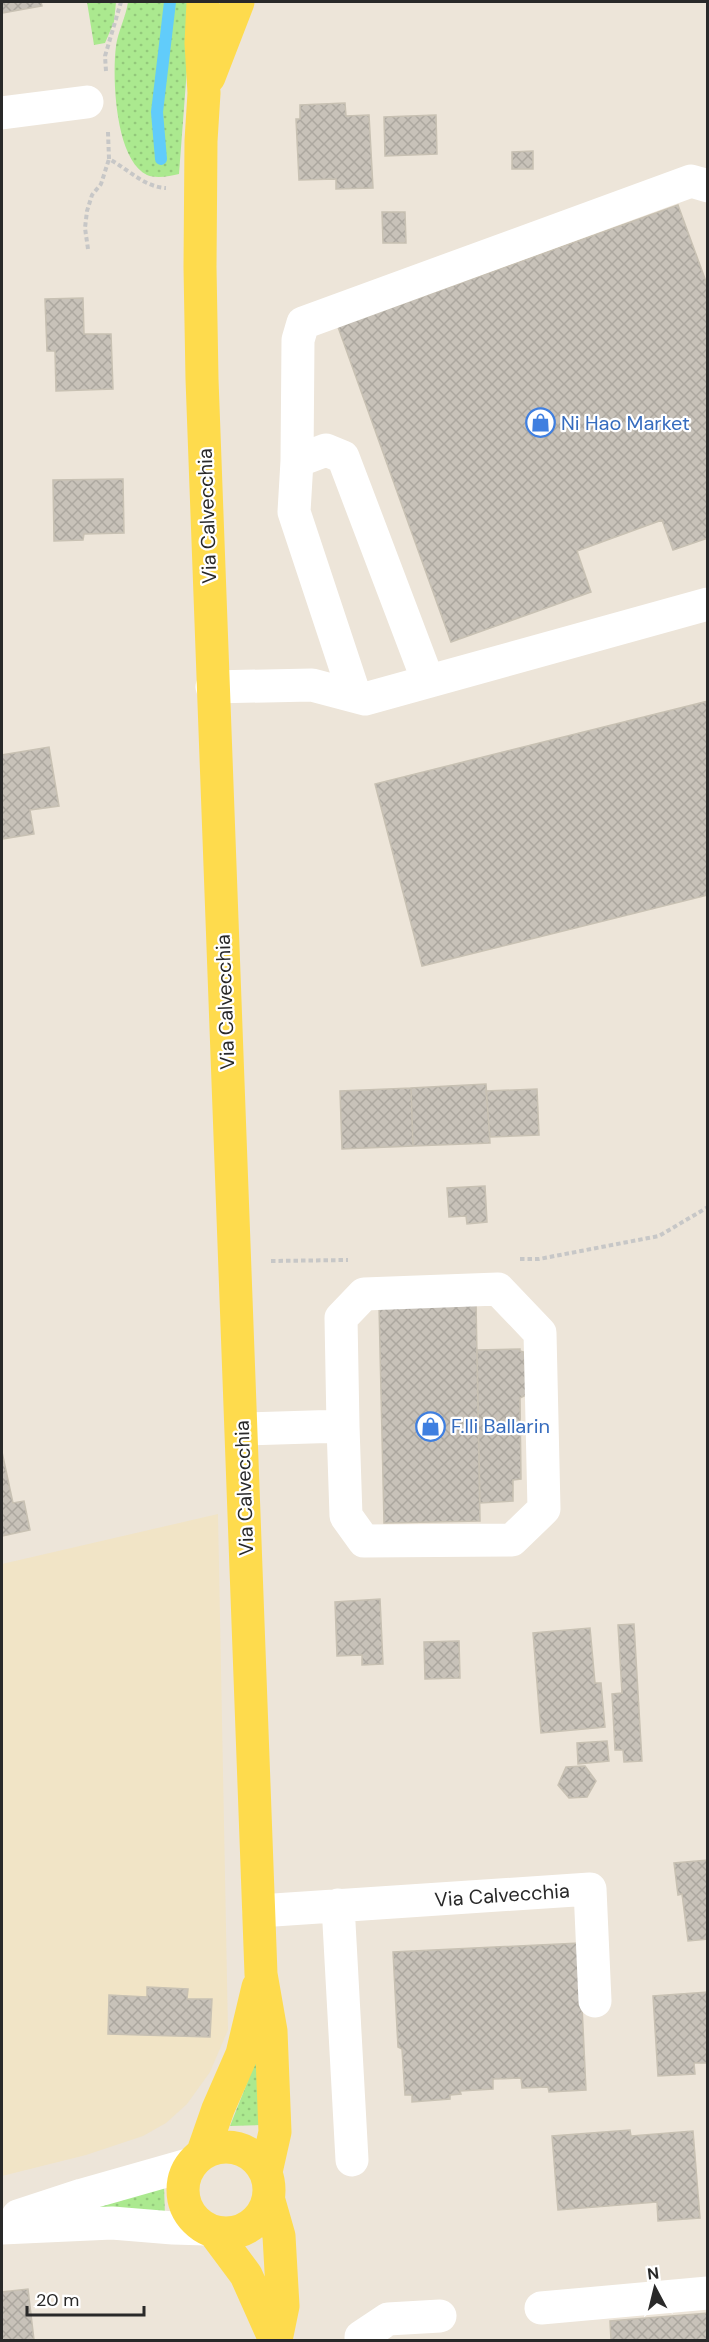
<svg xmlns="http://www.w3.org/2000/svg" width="709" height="2342" viewBox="0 0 709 2342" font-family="'DM Sans',sans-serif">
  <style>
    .education { fill: #f1e4c6 }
    .grass { fill: url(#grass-dots) }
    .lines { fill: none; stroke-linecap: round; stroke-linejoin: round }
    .stream { stroke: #61ccfa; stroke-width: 12 }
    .building { fill: url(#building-cross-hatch); stroke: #c8c1b3; stroke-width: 1.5 }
    .path { stroke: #c7c7c7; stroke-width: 4; stroke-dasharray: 4.5 3; stroke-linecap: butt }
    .minor { stroke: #fff; stroke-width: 33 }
    .major { stroke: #fedb4d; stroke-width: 33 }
    .labels { text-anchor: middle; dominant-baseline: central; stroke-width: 4.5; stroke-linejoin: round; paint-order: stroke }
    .shop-label { font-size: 20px; fill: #366cbe; stroke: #fff; text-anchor: start }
    .street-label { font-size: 20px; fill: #292929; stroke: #fff }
  </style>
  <defs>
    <pattern id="grass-dots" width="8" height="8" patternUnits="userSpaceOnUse" patternTransform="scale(1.5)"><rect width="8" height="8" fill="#abe98f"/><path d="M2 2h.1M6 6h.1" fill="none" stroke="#93c87b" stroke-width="1.8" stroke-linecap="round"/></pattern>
    <pattern id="building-cross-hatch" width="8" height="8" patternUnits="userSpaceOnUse" patternTransform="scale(1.5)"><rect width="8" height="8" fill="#c8c2b9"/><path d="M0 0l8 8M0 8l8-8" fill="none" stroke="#aca79f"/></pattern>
  </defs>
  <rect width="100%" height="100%" fill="#ede5d9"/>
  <path class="education" d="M218,1514L228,2030L210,2072L187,2104L166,2123L143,2136L86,2155L2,2176V1564Z"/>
  <path class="grass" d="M87,2H116L114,22L105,43L94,45Z
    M128,2H192L179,174C170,176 157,179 147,175C115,160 112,77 116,46C118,31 126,17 128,2Z
    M255,2048L263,2125L230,2126L247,2083Z
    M164,2186L165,2217L84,2206Z"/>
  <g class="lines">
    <path class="stream" d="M161,159L157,112L170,2"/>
  </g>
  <path class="building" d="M2,2H41L42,6L2,13Z
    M345,103L346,116L369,115L373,188L336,189V179L299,180L296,119H300V105Z
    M436,115L437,154L385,156L384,117Z
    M533,151V169H512V152Z
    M678,205L708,287V538L673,550L662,520L577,551L591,592L451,642L338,327Z
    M382,212H405L406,243H383Z
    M83,298L84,334H111L113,389L56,391L55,351H47L45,299Z
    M123,479L124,533L84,534L83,540L54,541L53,480Z
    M708,701V895L422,966L375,784Z
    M49,747L59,806L30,810L34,834L2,839V755Z
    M486,1084L490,1143L413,1146L411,1088Z
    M411,1088L413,1146L342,1149L340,1091Z
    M537,1089L539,1135L490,1137L486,1091Z
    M485,1186L487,1222L467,1224L466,1216L449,1217L447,1188Z
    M476,1302L480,1521L384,1523L379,1305Z
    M520,1349V1351L524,1352L526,1395L520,1398L521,1479L513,1480V1501L480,1503L477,1350Z
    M2,1452L13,1503L24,1501L30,1530L2,1536Z
    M380,1599L383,1664L362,1665V1655L337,1656L335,1602Z
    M634,1624L642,1761L624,1762L623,1750H615L612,1694L622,1693L618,1625Z
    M590,1628L595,1683H601L605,1727L541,1733L533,1633Z
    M459,1641L460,1678L425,1679L424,1642Z
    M607,1741L609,1761L578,1764L577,1743Z
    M585,1766L596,1781L587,1797L569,1798L558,1785L566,1767Z
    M708,1860V1939L688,1941L682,1894L678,1895L674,1863Z
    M579,1943L586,2090L549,2092L548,2087L522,2088L521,2078L493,2079V2089L460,2091L461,2094L450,2095V2099L412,2102V2095H405L402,2049L398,2047L393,1952Z
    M147,1987L188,1989L187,1999H212L210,2037L108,2034L109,1995L147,1997Z
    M708,1992V2063H694L695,2074L658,2076L653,1996Z
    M630,2130L631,2136L693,2131L700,2218L658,2221L657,2202L558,2210L552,2136Z
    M28,2289L34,2340H2V2292Z
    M708,2313V2340H611L610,2321Z"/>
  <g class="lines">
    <path class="path" d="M106,71L105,56L121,2
      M108,132L109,159C128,169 144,187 166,188
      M88,249L85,228L87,211L92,195L101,184L109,159
      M520,1259H539L659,1236L708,1207
      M271,1261L348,1260"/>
    <path class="minor" d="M2,113L87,102
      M297,461L298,340L303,323L691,181L708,186
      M212,687L312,685L365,699L708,604
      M355,696L294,512L297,461L326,450L343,457L428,681
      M242,1429L343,1426L346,1516L364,1541L512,1540L544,1509L540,1333L498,1289L364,1294L341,1318L343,1426
      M338,1905L352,2160
      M259,1911L590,1889L595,2001
      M18,2216L82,2195L191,2164
      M2,2228L112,2223L173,2228L206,2229
      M541,2308L708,2293
      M361,2340V2337L388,2319L440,2316"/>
    <path class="major" d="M203,2L201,43L204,93L201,141L200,267L202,379L261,1974L271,2031L275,2132L266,2172
      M209,77L238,2
      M183 2190a43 43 0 1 1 86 0a43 43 0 1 1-86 0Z
      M203,2152L218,2109L242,2054L258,1987
      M269,2201L279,2236L283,2306L276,2340
      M214,2232L246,2275L275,2340"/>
  </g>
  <defs>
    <symbol id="shop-ring" viewBox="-11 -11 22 22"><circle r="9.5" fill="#fff" stroke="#3f7fe0" stroke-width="1.5"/><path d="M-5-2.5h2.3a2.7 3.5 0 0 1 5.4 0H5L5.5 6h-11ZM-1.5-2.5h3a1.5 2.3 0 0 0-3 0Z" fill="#3f7fe0"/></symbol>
  </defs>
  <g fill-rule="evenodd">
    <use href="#shop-ring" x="524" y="406" width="33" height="33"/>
    <use href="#shop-ring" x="414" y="1410" width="33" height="33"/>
  </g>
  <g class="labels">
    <g class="shop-label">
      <text x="561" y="423">Ni Hao Market</text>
      <text x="451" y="1426">F.lli Ballarin</text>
    </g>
    <g class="street-label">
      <text transform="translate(207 516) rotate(-92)">Via Calvecchia</text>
      <text transform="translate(225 1002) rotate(-92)">Via Calvecchia</text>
      <text transform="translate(244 1488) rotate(-92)">Via Calvecchia</text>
      <text transform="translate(502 1895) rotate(-4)">Via Calvecchia</text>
    </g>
  </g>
  <rect width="709" height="2342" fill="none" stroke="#292929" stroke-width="6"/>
  <g transform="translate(655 2288) rotate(353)" stroke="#ffffff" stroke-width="4.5" paint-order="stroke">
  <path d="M0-4.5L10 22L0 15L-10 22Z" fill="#292929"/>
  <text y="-9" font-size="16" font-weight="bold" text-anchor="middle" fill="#292929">N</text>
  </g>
  <path d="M27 2306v9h117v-9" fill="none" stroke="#292929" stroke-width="3"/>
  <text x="36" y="2306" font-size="18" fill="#292929" stroke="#ffffff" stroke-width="4.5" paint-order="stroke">20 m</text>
</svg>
